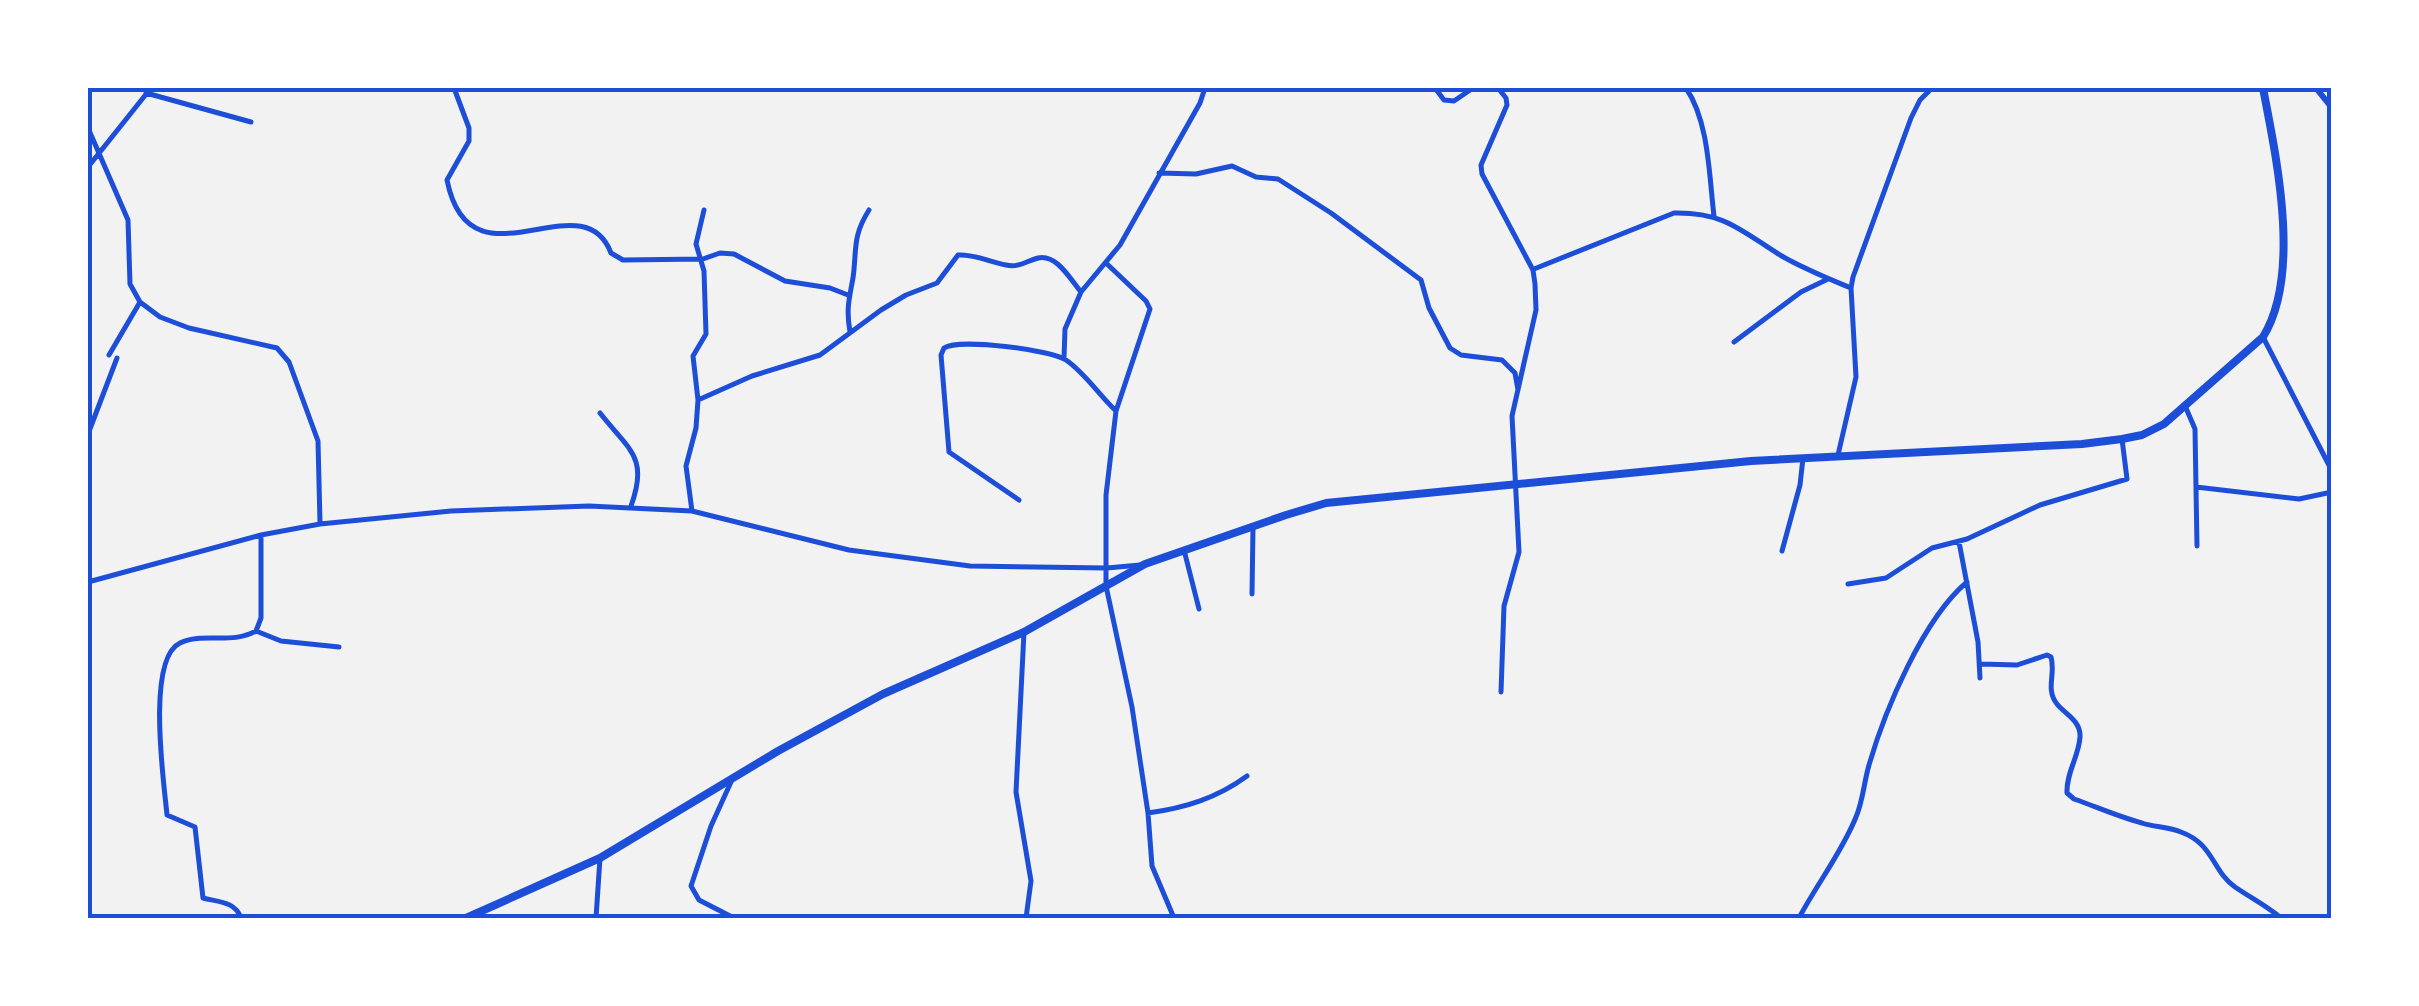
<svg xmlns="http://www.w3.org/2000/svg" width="2419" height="1006" viewBox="0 0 2419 1006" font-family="'Varela Round',sans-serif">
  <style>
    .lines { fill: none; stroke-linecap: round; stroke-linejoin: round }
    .minor { stroke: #1d4ed8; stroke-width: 5 }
    .tertiary { stroke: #1d4ed8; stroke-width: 6 }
    .secondary { stroke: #1d4ed8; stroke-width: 8 }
    .neatline { fill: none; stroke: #1d4ed8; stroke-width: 4 }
  </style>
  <rect width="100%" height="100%" fill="#f2f2f2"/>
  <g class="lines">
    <path class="minor" d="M454,88L469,128V141L447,180C470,295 582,177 611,253L623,260L703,259L720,253L734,254L785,281L830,288L848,295
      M1435,88L1444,100L1454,101L1473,88
      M1498,88L1506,98L1507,105L1481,165L1482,174L1533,270L1535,284L1536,310L1512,416L1519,552L1504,606L1501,692
      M1686,88C1709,122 1709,175 1714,216
      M146,93L251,122
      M88,128L128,220L130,284L140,302L160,317L189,328L277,348L289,362L318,441L320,523
      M88,167L151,88
      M1159,173L1196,174L1232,166L1256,177L1278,179L1331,213L1421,280L1429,308L1450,348L1461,355L1502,360L1515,373L1518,390
      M1106,263L1146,301L1150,309L1116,411L1106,495V586L1132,707L1148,813L1152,866L1174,918
      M1534,269L1674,213C1724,212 1740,230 1780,255C1802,268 1827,278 1851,288
      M850,332C846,309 849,300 853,278C857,249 852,237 869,210
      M2263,337L2332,471
      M1734,342L1801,292L1828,279
      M109,355L140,302
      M1064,358L1065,329L1081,292L1120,245L1200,103L1205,88
      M698,400L752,376L820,355L881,310L906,295L937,283L958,255C975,254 990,262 1006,265C1019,268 1026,261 1038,258C1057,254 1070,279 1081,292
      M2186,408L2195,429L2197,546
      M600,413C629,450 649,457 631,506
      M88,434L117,358
      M1838,455L1856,377L1851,288L1853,277L1911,118L1920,100L1932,88
      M2196,487L2299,499L2332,492
      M1019,500L949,452L941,355L944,348C959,338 1052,350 1066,360C1085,373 1099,395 1116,411
      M692,511L686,466L696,428L698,400L693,356L706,334L704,271L696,244L704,210
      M1959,542L1978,642L1980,678
      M1184,550L1199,609
      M1782,551L1800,485L1803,458
      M88,582L261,535L320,524L451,511L589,506L692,511L849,550L970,566L1107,568L1140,565
      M1848,584L1886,578L1932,548L1967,539L2040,505L2127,479L2122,439
      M1252,594L1253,527
      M256,631L281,641L339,647
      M1024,632L1016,792L1031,881L1026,918
      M1981,664L2017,665L2047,655L2051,657C2056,674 2045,689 2057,704C2066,715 2081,721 2080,737C2079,756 2066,773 2067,793L2074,799C2097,807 2119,817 2142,823C2154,827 2169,827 2181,832C2214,844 2212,871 2235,887C2251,898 2267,906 2281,918
      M731,782L711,826L691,886L699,900L734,918
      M1148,813C1185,808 1217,798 1247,776
      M241,918C235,901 218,902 203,898L195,827L167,815C164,783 146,659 180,643C203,632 232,645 256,631L261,618V535
      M596,918L600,858
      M1799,918C1817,884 1842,852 1856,817C1863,801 1864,782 1869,765C1885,710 1923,619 1967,582"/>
    <path class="tertiary" d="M2316,88L2332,108"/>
    <path class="secondary" d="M466,918L600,858L778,751L883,694L1024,632L1145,564L1286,515L1326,503L1751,461L2082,444L2122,439L2142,435L2164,424L2263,337C2302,274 2276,156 2263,88"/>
  </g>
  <rect width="2419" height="1006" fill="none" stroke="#ffffff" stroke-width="180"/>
  <rect x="90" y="90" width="2239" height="826" class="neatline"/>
</svg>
